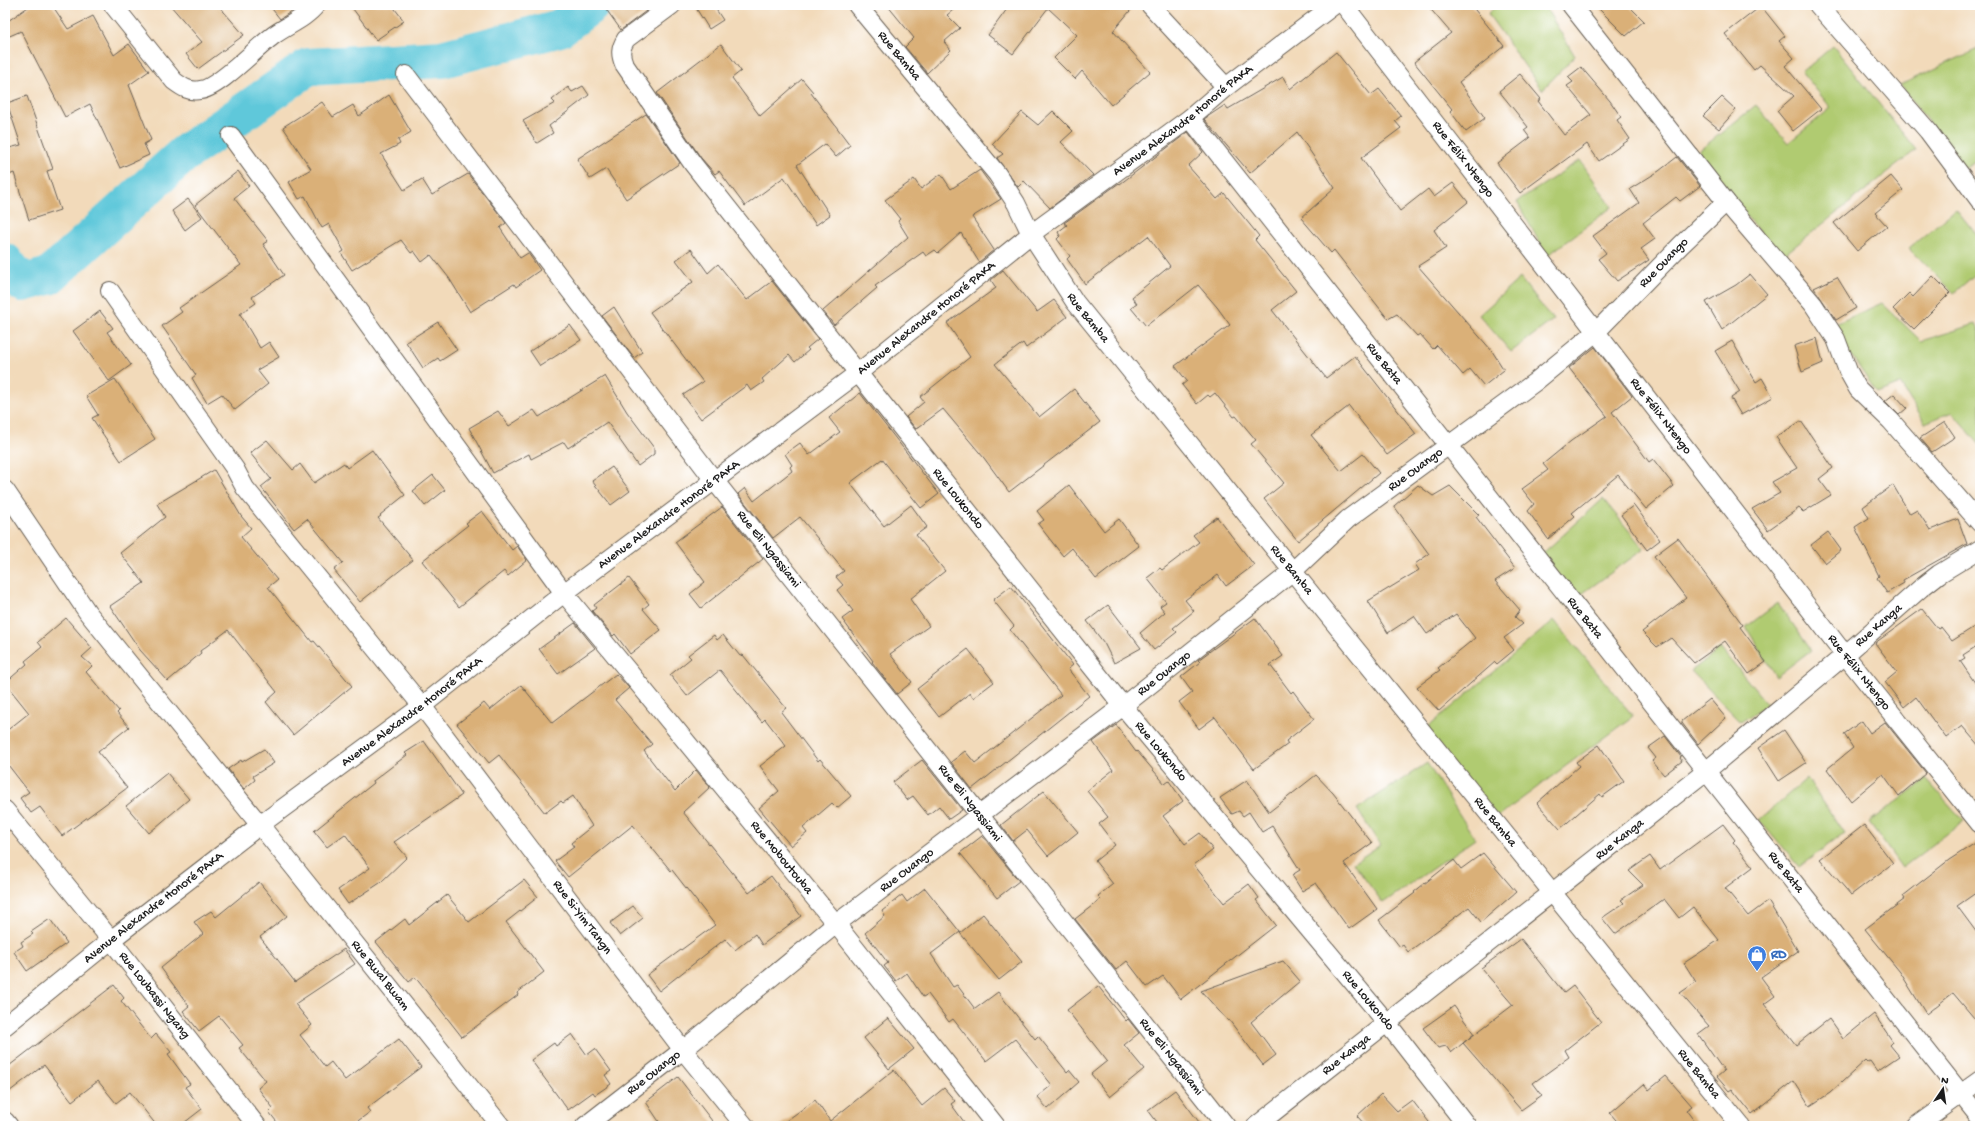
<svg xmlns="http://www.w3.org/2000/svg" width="1985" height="1131" viewBox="0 0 1985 1131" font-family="'Gochi Hand',sans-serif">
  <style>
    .green { fill: #b0cb71; stroke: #667446 }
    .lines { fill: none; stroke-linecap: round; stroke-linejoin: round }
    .river { stroke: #5ec8da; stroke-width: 38 }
    .building { fill: #dab078 }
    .minor-casing { stroke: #675e53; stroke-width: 20 }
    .minor { stroke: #fff; stroke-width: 18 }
    .labels { text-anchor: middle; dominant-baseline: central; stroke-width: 4; stroke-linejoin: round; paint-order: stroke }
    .street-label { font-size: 13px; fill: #1c1c1c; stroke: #fff }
    .shop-label { font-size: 13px; font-weight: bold; fill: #366cbe; stroke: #fff; text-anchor: start }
  </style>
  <rect width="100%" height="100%" fill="#fff"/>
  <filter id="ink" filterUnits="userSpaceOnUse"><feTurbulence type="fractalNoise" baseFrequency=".025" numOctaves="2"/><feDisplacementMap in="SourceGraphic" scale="8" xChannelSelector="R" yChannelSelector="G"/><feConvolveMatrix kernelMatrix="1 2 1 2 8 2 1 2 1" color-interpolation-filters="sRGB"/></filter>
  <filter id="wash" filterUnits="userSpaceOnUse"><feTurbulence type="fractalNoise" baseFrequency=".012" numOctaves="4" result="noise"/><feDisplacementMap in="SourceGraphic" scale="16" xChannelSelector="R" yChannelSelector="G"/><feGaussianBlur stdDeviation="0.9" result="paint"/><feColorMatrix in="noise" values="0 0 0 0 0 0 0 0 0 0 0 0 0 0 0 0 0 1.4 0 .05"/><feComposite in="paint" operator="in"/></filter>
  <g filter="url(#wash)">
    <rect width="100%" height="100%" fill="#f2daba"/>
    <path class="green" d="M1497,5H1544L1575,56L1542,90L1488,14Z
      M1833,46L1916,150L1780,258L1696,153L1756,105L1788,143L1831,108L1802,72Z
      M1980,48V159L1964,169L1900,85Z
      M1580,160L1612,207L1547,256L1517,202Z
      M1956,209L1980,239V270L1954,293L1909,248Z
      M1520,278L1553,320L1511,352L1479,315Z
      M1882,303L1921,341L1976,324L1980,332V445L1952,412L1925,423L1900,384L1877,393L1831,326Z
      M1603,499L1644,549L1565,606L1532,563Z
      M1778,603L1811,650L1776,677L1746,627Z
      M1554,620L1633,716L1492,821L1419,735Z
      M1721,648L1767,704L1741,722L1691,671Z
      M1427,763L1475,839L1383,903L1353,863L1380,845L1357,809Z
      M1807,778L1844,833L1799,867L1759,820Z
      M1926,779L1964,821L1902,868L1869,822Z"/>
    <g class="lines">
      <path class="river" d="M5,262L23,283L49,276L184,154L308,67L442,59L560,28L591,5"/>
    </g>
    <g id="blocks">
      <path class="building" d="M31,5H52L68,29L93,16L114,55L129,44L149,71L129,85L151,140L144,144L149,155L120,168L90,104L65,117L21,31L5,38V23Z
        M170,5H218L244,35L198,69L186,54L202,42Z
        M269,5H301L280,19Z
        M350,5H392L404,21L376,40Z
        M603,5H654L621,30Z
        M694,5H713L723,20L709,29Z
        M887,5H959L947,15L960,28L944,42L951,50L927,73L905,47L914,38Z
        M1010,5H1135L1113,31L1150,72L1111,105L1082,71L1075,79L1054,58L1077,35L1048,8L1013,54L988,35Z
        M1427,5H1471L1504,46L1459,82L1485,118L1466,132L1450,111L1452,109L1414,62L1451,33Z
        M1595,5H1628L1644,21L1626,36Z
        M1761,6L1785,36L1779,41L1794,58L1785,66L1821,109L1793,131L1777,111L1794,96L1760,65L1754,70L1725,34Z
        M721,44L741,71L732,78L760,116L802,79L813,92L811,93L850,145L836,157L825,144L797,165L830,215L816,225L784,177L745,206L719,171L715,174L701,158L657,93Z
        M1336,52L1371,95L1379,89L1401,116L1395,121L1401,128L1361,158L1400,211L1428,189L1434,197L1453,183L1468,202L1434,230L1446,248L1418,266L1492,351L1504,370L1484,386L1470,369L1463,375L1437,345L1433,349L1420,334L1417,336L1397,314L1388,319L1334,250L1331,253L1301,218L1335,188L1297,132L1250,173L1204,119L1225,105L1228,109L1283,77L1290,89Z
        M1581,67L1610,101L1621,117L1617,120L1630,139L1599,161L1587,144L1520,193L1497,163L1530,138L1524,130L1528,127L1499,91L1520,74L1541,99L1538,101L1564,135L1591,115L1567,86L1573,82L1568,77Z
        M583,86L589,95L549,126L553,133L537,143L523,121L555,103L552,100L568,87L572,92Z
        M389,95L411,132L398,140L400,144L381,154L404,190L422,179L432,195L468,174L506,223L500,228L520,258L528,253L540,270L516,287L514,284L470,312L449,278L431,255L422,262L414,251L411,253L401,240L352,270L341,253L344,251L329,224L322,228L305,196L299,199L289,182L311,169L283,127L322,102L333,117L353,105L359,116Z
        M27,96L53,169L47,171L60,210L29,220L14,173L9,175L5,161V149L21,145L7,103Z
        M1722,97L1736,110L1719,129L1703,116Z
        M1053,111L1073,131L1061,142L1093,175L1050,208L1024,181L1018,187L997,158L1003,154L992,144L1022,112L1038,125Z
        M646,114L680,163L626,199L606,169L590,179L577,159Z
        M1188,132L1203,152L1188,166L1217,199L1224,193L1259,236L1255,240L1296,291L1272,310L1326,378L1355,356L1416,434L1387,455L1349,406L1311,435L1341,471L1363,454L1379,473L1298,541L1264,499L1284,483L1251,444L1256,440L1236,416L1234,417L1215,393L1210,397L1208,395L1197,404L1182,385L1187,381L1175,366L1230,325L1217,307L1198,285L1146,326L1131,308L1137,304L1132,297L1170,266L1148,236L1085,284L1067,259L1070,256L1057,239L1060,236L1058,232L1067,225L1064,223L1119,183L1120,184Z
        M1677,157L1700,186L1680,201L1676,197L1643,223L1655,239L1641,249L1649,260L1617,281L1598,259L1606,253L1593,236L1639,203L1630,189L1659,171Z
        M980,170L1001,199L972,217L994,250L979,262L961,233L938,253L935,250L926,256L923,252L875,286L877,288L834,325L823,311L908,237L898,221L900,219L885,200L914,179L921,189L941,174L951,189Z
        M238,171L249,186L234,198L268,241L263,244L284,275L252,297L256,303L240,314L260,348L269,342L279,357L257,370L268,384L235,410L222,394L207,403L192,378L196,375L162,326L182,312L179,308L241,265L195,205Z
        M1891,176L1903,190L1875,213L1887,226L1857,251L1834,223Z
        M188,199L202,217L185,230L172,211Z
        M691,249L708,273L718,264L747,300L772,281L818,339L807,348L809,350L795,362L789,355L762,379L764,382L751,391L747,385L701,419L683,395L703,382L650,312L693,282L676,260Z
        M1003,270L1037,312L1054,300L1067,317L1026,348L1023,343L995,364L1039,417L1074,389L1100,422L1009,492L984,458L943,409L916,429L906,417L924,402L920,397L970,357L947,323L996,288L991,280Z
        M1750,274L1767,294L1722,330L1706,302L1736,285Z
        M1933,276L1950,293L1914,329L1893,309L1909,293L1913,297Z
        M1837,277L1856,308L1836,320L1814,288Z
        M614,307L642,352L634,358L602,316Z
        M100,311L113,328L107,332L131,365L109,381L73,331Z
        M438,322L457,350L440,361L438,358L423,368L406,342Z
        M570,325L581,340L540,366L530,351Z
        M1817,338L1823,363L1802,372L1794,346Z
        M1732,341L1756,382L1762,378L1773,397L1741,415L1731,398L1740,392L1715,351Z
        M1595,347L1632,396L1612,412L1649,462L1653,459L1674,486L1646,509L1618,475L1572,513L1575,516L1548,539L1528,511L1534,504L1522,489L1548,470L1543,464L1571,441L1607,416L1569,368Z
        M605,376L627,412L654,448V454L638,466L607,422L568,448L564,442L531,459L529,454L493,473L469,428L498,411L509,426L534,410L539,417Z
        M115,379L155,439L121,461L92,418L98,415L86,396Z
        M860,393L939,494L921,508L882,459L850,483L884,526L911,505L927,527L916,535L945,571L910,599L929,626L890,654L912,682L897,694L872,662L873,661L842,619L853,611L837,590L843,585L836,577L844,571L800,517L773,538L738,494L745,488L754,501L792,471L790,467L792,465L785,454L800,443L809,455L840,432L829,418Z
        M1894,394L1907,408L1899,415L1885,401Z
        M1801,421L1833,468L1819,479L1831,495L1803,512L1799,508L1768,530L1752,509L1780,493L1772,482L1797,468L1776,437Z
        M1945,422L1955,437L1932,452L1920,438Z
        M267,440L293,470L300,464L314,483L344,463L347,468L372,450L405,495L380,515L381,516L378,518L413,560L360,602L334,570L343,563L307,519L294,529L261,487L271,479L250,453Z
        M612,467L630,491L611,505L592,481Z
        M214,470L241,516L251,528L241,537L277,580L268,587L312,642L314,641L352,686L293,735L266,702L277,692L228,630L200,651L201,653L168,681L140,650L110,606L144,583L120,553L165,517L157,504Z
        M433,475L445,490L425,506L413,491Z
        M1069,485L1104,531L1119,519L1139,546L1096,579L1072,548L1063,556L1038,524L1044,520L1037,511Z
        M1418,485L1433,496L1450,486L1479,515L1476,517L1515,568L1495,581L1520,610L1515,617L1523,624L1504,638L1514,650L1497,664L1495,662L1439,711L1417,687L1440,670L1438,668L1475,638L1456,614L1427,634L1414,616L1388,633L1368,601L1419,570L1415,564L1429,554L1394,506Z
        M1893,485L1910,514L1917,510L1930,530L1958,519L1967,544L1903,580L1904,583L1887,593L1877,578L1879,576L1855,527L1869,518L1863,507Z
        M1634,505L1660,540L1647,550L1621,515Z
        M722,507L763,559L701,608L690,594L705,582L675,542Z
        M482,511L512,550L517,546L527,560L508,576L504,571L459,607L422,561L468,525L466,523Z
        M1217,517L1254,565L1226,586L1218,575L1185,600L1194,611L1173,628L1177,632L1154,650L1140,633L1165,612L1160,606L1166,602L1147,578L1160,568L1162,570L1199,542L1193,535Z
        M1828,532L1841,550L1825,563L1811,545Z
        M1678,538L1743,625L1740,627L1766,662L1749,674L1725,641L1694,663L1671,638L1657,647L1642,632L1686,598L1654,556Z
        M629,578L649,604L643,609L661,630L630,654L615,634L613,636L592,611L596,608L594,605Z
        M1011,586L1073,665L1068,669L1089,696L972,789L951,762L965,751L975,763L1061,695L1010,630L1014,626L993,600Z
        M1108,605L1141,648L1114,663L1104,643L1087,621Z
        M1922,609L1938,629L1941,627L1952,641L1980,623V644L1963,655L1965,658L1960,661L1980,690V747L1962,726L1946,738L1916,697L1904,707L1885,682L1897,672L1875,643Z
        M66,618L92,648L82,657L92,666L86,672L119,711L117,713L129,727L98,752L127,788L62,836L40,807L31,813L20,798L29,792L5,761V732L29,713L5,683L27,664L25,661L42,647L38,642Z
        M1255,618L1283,656L1270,665L1291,693L1293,691L1314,719L1286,741L1288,744L1254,769L1215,717L1199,729L1179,702L1192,692L1181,677L1200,662L1198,660Z
        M575,623L595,648L558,674L539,649Z
        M714,635L717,640L723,635L740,656L743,655L786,708L781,712L818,761L820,759L851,796L837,808L832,803L803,828L807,833L791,846L759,808L779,791L760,766L786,746L765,719L762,722L720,670L687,696L670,675L691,658L688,655Z
        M968,649L994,682L973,698L970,693L939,717L917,689Z
        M616,674L629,688L615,700L652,744L644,751L675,791L696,770L710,787L683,812L749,893L771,876L801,916L762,945L755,934L735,950L725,939L659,991L647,975L715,925L672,870L671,871L633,825L568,877L555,861L574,847L571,843L592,826L573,796L563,803L561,801L545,813L499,755L489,763L457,724L484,703L490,710L521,685L552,723Z
        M1710,699L1726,718L1698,744L1682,723V721Z
        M1862,721L1870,733L1885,722L1926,773L1899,796L1883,774L1851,801L1827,769L1853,748L1844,734Z
        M1116,725L1136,752L1137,751L1165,784L1169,781L1183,801L1163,816L1185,844L1200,833L1213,850L1194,865L1224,903L1249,884L1259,898L1256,900L1276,925L1181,999L1163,976L1147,987L1127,961L1116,970L1075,919L1101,899L1098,896L1113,884L1095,861L1115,845L1099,824L1108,817L1087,791L1113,770L1093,742Z
        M1784,730L1806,763L1779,781L1758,748Z
        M1665,736L1681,757L1680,758L1682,761L1664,775L1652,761L1656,758L1648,748Z
        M424,741L462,795L394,842L407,857L380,883L348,904L338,890L370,868L345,834L327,847L314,831L374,783L373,781L407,755L405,753Z
        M1599,745L1624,781L1602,797L1600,794L1560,829L1537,803L1579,766L1576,762Z
        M264,749L274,763L253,776L255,780L244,789L228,769L241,760L242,762Z
        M922,760L962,810L949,819L939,806L928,815L913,796L907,800L893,782Z
        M167,773L189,799L149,833L126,806Z
        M1316,775L1333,793L1372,843L1344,863L1377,909L1349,929L1316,883L1302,891L1292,875L1300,870L1272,826L1262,832L1249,812L1243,816L1239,811L1232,814L1220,798L1247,780L1269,812Z
        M1044,791L1078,832L1048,856L1027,830L1013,841L1001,825Z
        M1723,824L1735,840L1733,842L1753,867L1725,888L1748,916L1768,901L1798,951L1761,977L1775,996L1764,1004L1796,1045L1829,1019L1843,1039L1874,1014L1893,1042L1890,1045L1899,1056L1877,1071L1870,1061L1868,1062L1866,1060L1830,1093L1810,1106L1794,1081L1752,1114L1732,1089L1729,1091L1717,1077L1724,1071L1698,1034L1709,1026L1680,993L1696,982L1684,963L1719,940L1693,907L1679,918L1664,899L1615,934L1602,918L1624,903L1621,900L1643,885L1629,871L1650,856L1660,870Z
        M1864,825L1893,863L1851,895L1820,859Z
        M982,836L1019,881L997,898L960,853Z
        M1980,840V890L1957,906L1980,937V1025L1953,993L1926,1014L1900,972L1865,929L1905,899L1903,896L1949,860Z
        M1483,853L1516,892L1481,922L1469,907L1408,952L1403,945L1400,947L1379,920L1415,893L1414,892L1454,860L1461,869Z
        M524,880L538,897L506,922L544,972L517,993L518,995L462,1037L415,977L409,982L376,942L405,919L409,925L447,895L469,922Z
        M259,882L287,916L260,937L295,982L344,949L355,964L295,1004L312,1025L300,1035L325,1067L331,1062L345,1080L399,1039L421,1067L367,1108L370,1112L351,1126H280L269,1112L273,1108L258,1088L266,1081L239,1048L243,1045L219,1016L199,1031L183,1011L189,1006L161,968L203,934L194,922L211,911L216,917Z
        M925,888L960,932L931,954L953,987L957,985L975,1009L998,992L1035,1039L1038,1036L1067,1072L1069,1070L1079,1082L1048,1109L1037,1097L1052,1085L1015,1039L986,1061L953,1019L949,1022L928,994L923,997L907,973L896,981L884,966L888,963L865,933L885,916L882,911L902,895L907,902Z
        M633,906L643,918L620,936L610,923Z
        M983,914L1022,962L999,980L960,933Z
        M50,919L67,943L27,971L14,952L23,946L21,942L33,934L31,932Z
        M1521,939L1564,993L1573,986L1601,1022L1565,1050L1569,1057L1533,1083L1542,1095L1521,1110L1463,1043L1513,1005L1481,968Z
        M1283,961L1300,981L1251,1022L1276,1055L1263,1065L1229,1020L1228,1021L1201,991Z
        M114,985L124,998L121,1001L151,1039L156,1034L171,1052L168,1054L190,1084L185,1087L202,1109L180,1126H157L130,1092L116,1103L98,1081L72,1101L44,1065L5,1095V1069Z
        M1098,986L1126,1021L1128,1019L1139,1033L1124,1045L1144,1069L1110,1097L1091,1074L1107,1061L1067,1010Z
        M1454,1006L1474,1034L1451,1053L1446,1046L1438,1048L1423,1028Z
        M888,1018L914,1049L889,1069L864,1038Z
        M572,1034L587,1055L595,1049L611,1071L605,1075L611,1084L595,1095L593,1092L568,1110L531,1060L554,1043L556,1046Z
        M894,1070L922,1106L944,1088L955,1101L951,1104L967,1126H779L815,1100L830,1121Z
        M1666,1076L1692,1106L1686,1110L1698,1126H1621L1610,1113L1644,1084L1649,1090Z
        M678,1077L716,1126H662L646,1102Z
        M1175,1090L1202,1126H1160L1148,1110Z
        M1381,1094L1397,1111L1412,1100L1432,1126H1366L1357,1116Z"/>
    </g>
  </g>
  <g filter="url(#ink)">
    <use href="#blocks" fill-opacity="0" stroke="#675e53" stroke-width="1"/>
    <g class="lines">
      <defs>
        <g id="minor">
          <path d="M113,5L174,81C182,87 189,92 200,90C218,89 257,47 274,35C288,25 306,18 316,5"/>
          <path id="s1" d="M672,5L626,39C620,49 620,54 624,64L693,164L858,373L1123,706L1387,1023L1467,1126"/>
          <path id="s2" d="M857,5L997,174L1016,203L1031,234L1075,302L1741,1126"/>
          <path d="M1150,5L1226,87"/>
          <path id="s3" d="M1344,5L1845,655L1980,824"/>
          <path d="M1571,5L1726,202L1813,304L1836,339L1848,371L1858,389L1891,421L1980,523"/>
          <path d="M1818,5L1928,131L1980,201"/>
          <path id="s4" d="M406,75L714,480L1226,1126"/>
          <path id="s5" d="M1190,118L1980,1118"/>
          <path id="s6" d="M231,136L564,593L836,924L996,1126"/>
          <path id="s7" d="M110,291L235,469L245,488L422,706L683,1050L745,1126"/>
          <path id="s8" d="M5,490L88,613L260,825L501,1126"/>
          <path id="s9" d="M5,810L111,940L257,1126"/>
          <path id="s10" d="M5,1026L111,940L260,825L422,706L564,593L858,373L1031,234L1190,118L1226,87L1334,5"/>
          <path d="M5,1121L9,1126"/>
          <path id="s11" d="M585,1126L683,1050L836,924L1123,706L1293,571L1348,519L1535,382L1597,331L1681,245L1726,202"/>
          <path id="s12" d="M1256,1126L1705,772L1845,655L1921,588L1939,574L1980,549"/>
          <path d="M1916,1126L1980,1080"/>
        </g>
      </defs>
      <use href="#minor" class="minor-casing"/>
      <use href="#minor" class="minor"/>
    </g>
  </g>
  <defs>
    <symbol id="shop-pin" viewBox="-11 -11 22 30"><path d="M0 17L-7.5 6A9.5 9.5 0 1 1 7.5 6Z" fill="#3f7fe0" stroke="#fff"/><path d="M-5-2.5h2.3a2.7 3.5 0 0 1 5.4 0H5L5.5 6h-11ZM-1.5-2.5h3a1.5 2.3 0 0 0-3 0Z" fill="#fff"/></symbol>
  </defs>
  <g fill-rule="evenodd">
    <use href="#shop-pin" x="1746" y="944" width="22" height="30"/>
  </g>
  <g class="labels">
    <g class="street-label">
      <text stroke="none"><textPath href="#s2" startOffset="66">Rue Bamba</textPath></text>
      <text stroke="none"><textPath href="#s10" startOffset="1486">Avenue Alexandre Honoré PAKA</textPath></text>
      <text stroke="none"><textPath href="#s3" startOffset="195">Rue Félix Ntengo</textPath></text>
      <text stroke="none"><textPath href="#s11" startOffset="1383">Rue Ouango</textPath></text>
      <text stroke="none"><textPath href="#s10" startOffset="1162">Avenue Alexandre Honoré PAKA</textPath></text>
      <text stroke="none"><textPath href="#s2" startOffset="390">Rue Bamba</textPath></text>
      <text stroke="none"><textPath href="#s5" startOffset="313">Rue Bata</textPath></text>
      <text stroke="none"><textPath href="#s3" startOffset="519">Rue Félix Ntengo</textPath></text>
      <text stroke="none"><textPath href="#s11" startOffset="1059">Rue Ouango</textPath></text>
      <text stroke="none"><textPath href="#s1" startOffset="632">Rue Loukondo</textPath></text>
      <text stroke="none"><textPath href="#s10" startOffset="838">Avenue Alexandre Honoré PAKA</textPath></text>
      <text stroke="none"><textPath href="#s4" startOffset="597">Rue Eli Ngassiami</textPath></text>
      <text stroke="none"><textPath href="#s2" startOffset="714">Rue Bamba</textPath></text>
      <text stroke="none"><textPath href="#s5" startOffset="637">Rue Bata</textPath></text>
      <text stroke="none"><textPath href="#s12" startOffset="799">Rue Kanga</textPath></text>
      <text stroke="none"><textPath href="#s3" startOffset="843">Rue Félix Ntengo</textPath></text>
      <text stroke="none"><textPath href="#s11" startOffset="735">Rue Ouango</textPath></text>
      <text stroke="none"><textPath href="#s10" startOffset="514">Avenue Alexandre Honoré PAKA</textPath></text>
      <text stroke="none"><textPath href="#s1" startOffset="956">Rue Loukondo</textPath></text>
      <text stroke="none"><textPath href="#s4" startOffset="921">Rue Eli Ngassiami</textPath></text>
      <text stroke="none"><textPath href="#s2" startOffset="1038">Rue Bamba</textPath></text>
      <text stroke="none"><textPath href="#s12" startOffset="463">Rue Kanga</textPath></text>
      <text stroke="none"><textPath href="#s6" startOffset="908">Rue Moboutouba</textPath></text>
      <text stroke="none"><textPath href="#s11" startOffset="411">Rue Ouango</textPath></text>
      <text stroke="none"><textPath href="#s5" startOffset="961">Rue Bata</textPath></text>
      <text stroke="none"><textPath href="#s10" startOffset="190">Avenue Alexandre Honoré PAKA</textPath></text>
      <text stroke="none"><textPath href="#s7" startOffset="785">Rue Si-Yim'Tangn</textPath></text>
      <text stroke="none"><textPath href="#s8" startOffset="614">Rue Bwal Bwam</textPath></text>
      <text stroke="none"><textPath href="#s9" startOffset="238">Rue Loubassi Ngang</textPath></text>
      <text stroke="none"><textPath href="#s1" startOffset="1280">Rue Loukondo</textPath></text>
      <text stroke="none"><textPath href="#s12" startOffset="115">Rue Kanga</textPath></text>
      <text stroke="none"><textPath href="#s4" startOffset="1245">Rue Eli Ngassiami</textPath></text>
      <text stroke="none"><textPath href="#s11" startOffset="87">Rue Ouango</textPath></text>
      <text stroke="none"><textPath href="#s2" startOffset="1362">Rue Bamba</textPath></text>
    </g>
    <g class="shop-label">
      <text x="1771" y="955">RD</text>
    </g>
  </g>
  <rect width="1985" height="1131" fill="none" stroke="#fff" stroke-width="20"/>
  <g transform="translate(1943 1089) rotate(13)" stroke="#ffffff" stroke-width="3" paint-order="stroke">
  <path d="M0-3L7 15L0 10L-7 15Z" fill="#1c1c1c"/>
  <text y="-6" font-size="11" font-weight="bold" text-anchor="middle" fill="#1c1c1c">N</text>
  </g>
</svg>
